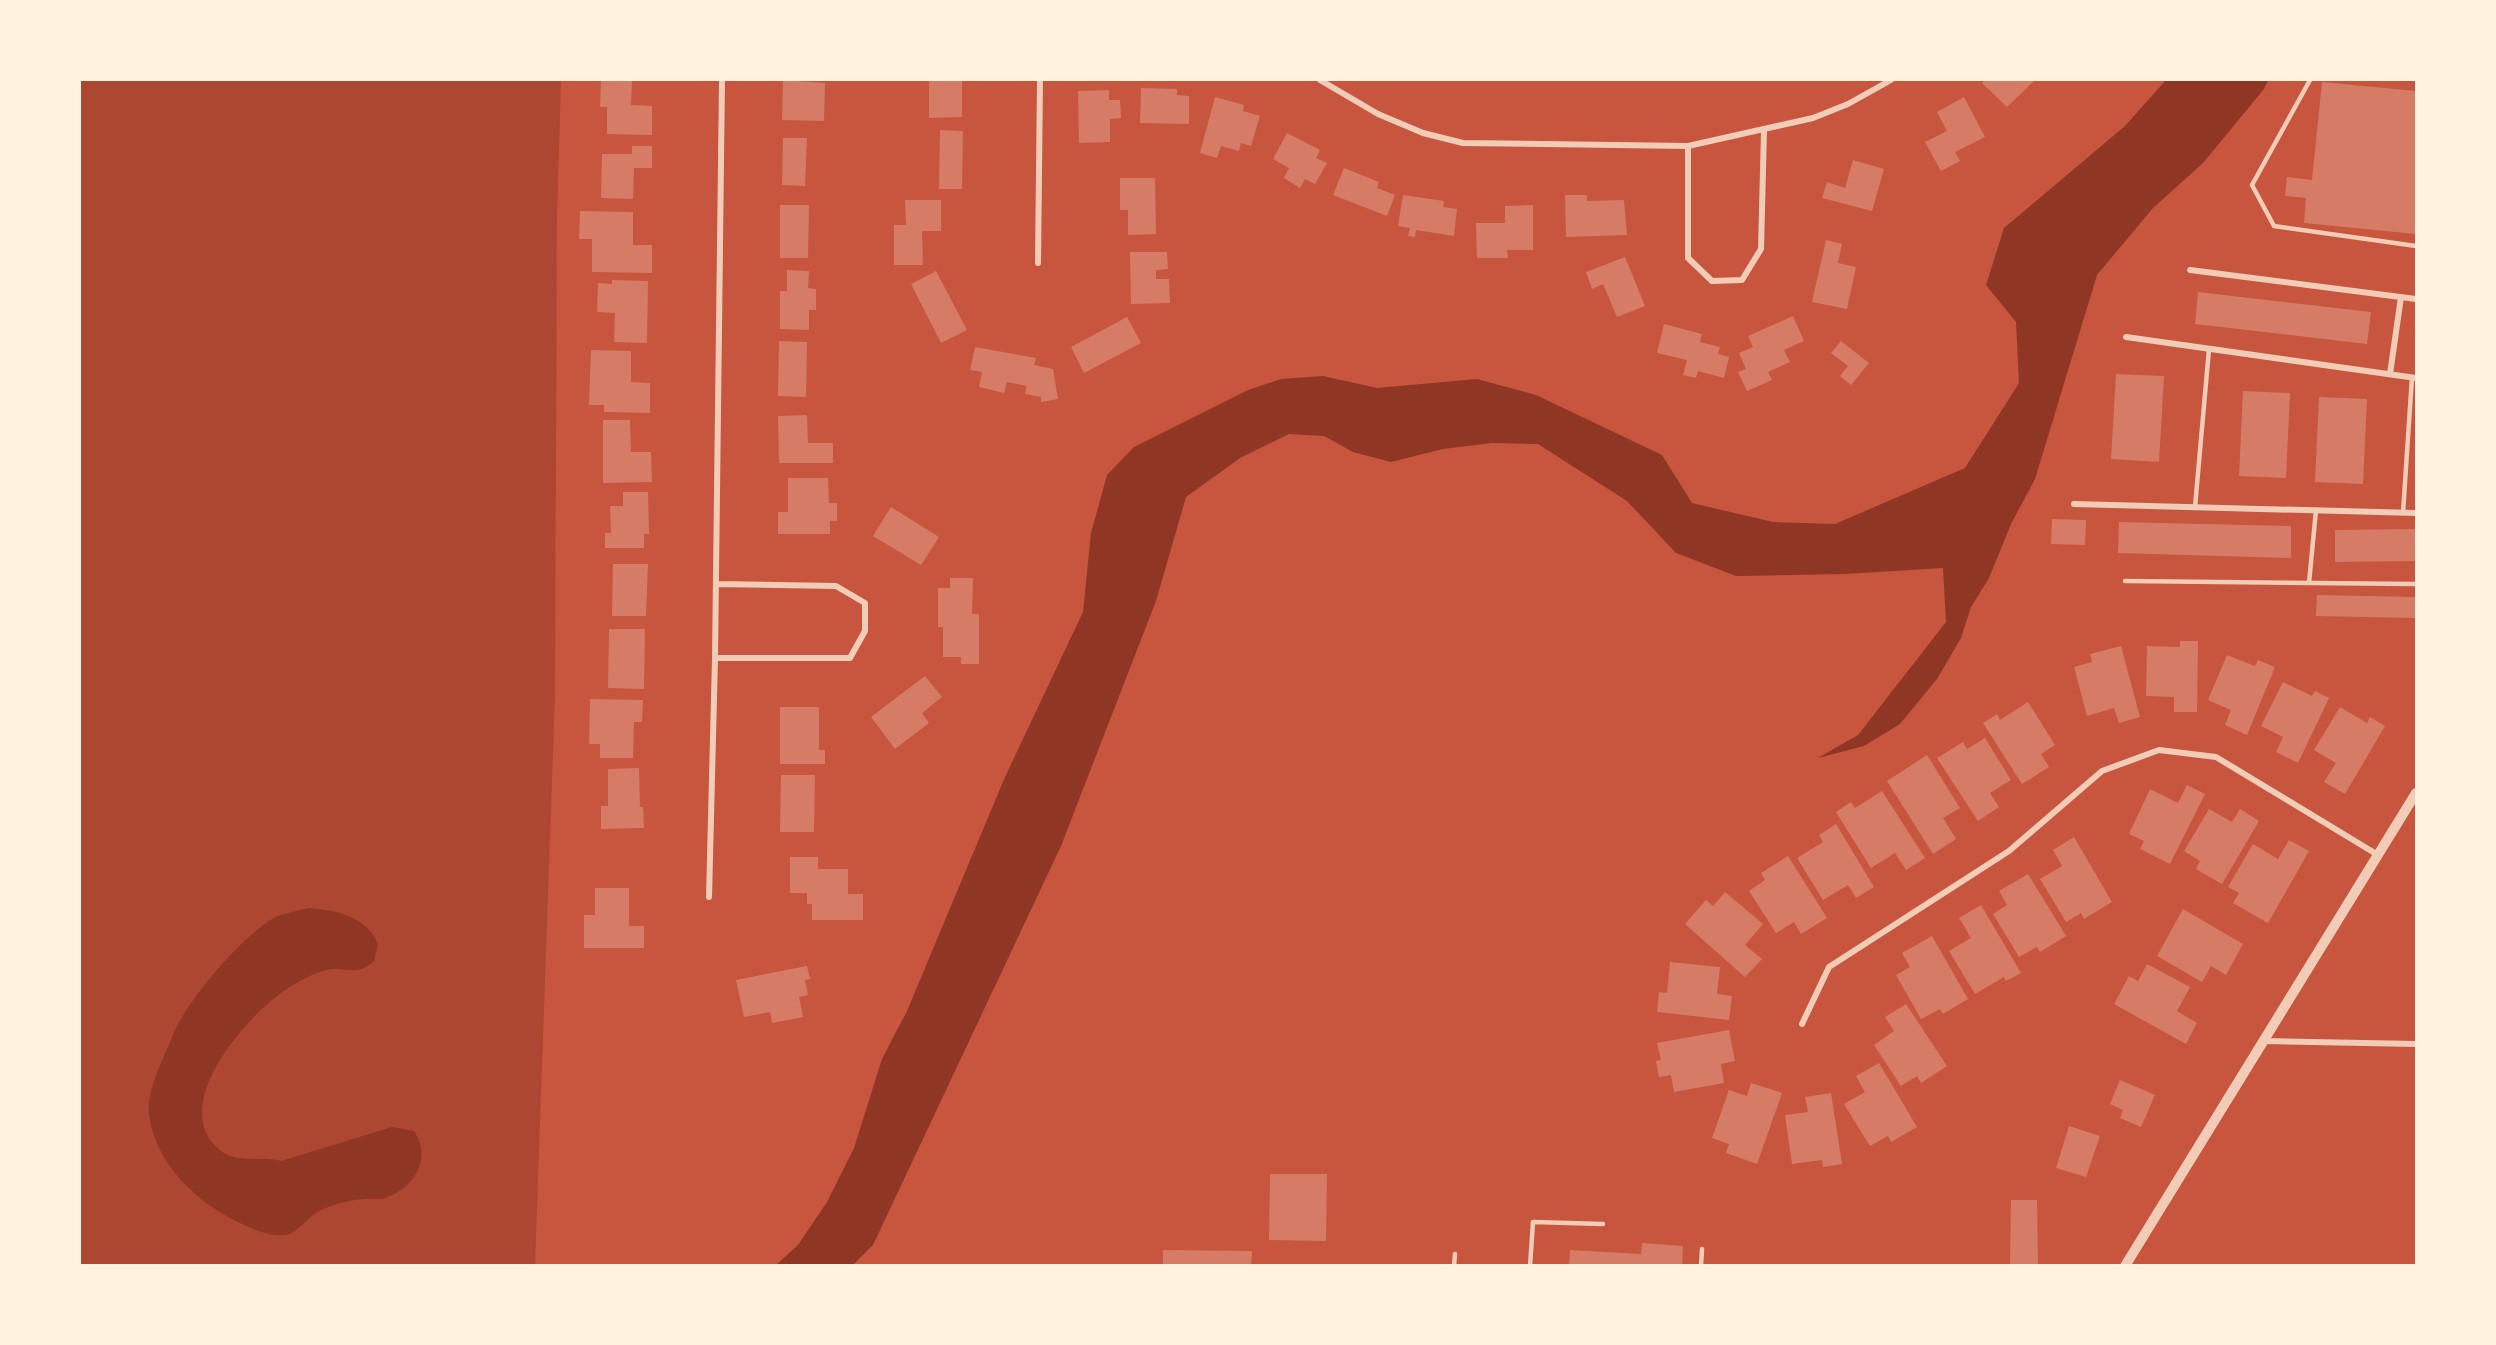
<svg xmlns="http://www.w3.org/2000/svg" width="2496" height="1345" viewBox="0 0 2496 1345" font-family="Signika,sans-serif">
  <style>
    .green { fill: #ae4732 }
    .water { fill: #8f3625 }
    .building { fill: #d67c66 }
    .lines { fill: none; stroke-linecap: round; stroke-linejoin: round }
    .service { stroke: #f1ccb7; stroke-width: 4.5 }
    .minor { stroke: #f1ccb7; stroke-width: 6 }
    .tertiary { stroke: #f1ccb7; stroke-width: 10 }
  </style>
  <rect width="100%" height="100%" fill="#c8553d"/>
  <path class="green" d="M80,80H561L557,214L555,695L535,1265H80Z"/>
  <path class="water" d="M2166,80H2268L2264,89L2203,163L2153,208L2097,275L2035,479L2011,524L1989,578L1971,607L1961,638L1937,679L1900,724L1864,746L1818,758L1858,735L1946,622L1943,568L1845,574L1736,576L1676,553L1627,501L1538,444L1492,443L1443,449L1391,462L1353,452L1324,436L1289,434L1240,458L1186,497L1156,601L1061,846L873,1245L853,1265H776L798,1245L827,1202L854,1148L882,1059L907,1011L1005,777L1083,612L1091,533L1107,475L1134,447L1248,390L1281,379L1323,376L1377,388L1477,379L1536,395L1662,455L1692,503L1773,522L1835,524L1965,468L2019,383L2016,322L1986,285L2004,228L2125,126Z
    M309,908C335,910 367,916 378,944L374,961C355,979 344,964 323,971C312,974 300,981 290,987C250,1011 165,1106 220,1150C239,1165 260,1155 281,1161L392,1127L414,1131C432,1158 415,1188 385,1198C380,1200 373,1198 367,1199C352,1199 333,1204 319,1211C308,1217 298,1233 286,1235C272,1237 255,1230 242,1224C199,1204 156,1166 149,1115C146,1091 163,1060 172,1037C184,1004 245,931 278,916C288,912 299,911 309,908Z"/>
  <path class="building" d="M601,80L632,81L631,105L652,106V135L607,134V107H600Z
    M783,80L825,83L824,121L782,120Z
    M929,80H962V117L929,118Z
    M1985,80H2035L2007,107L1982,83Z
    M2322,82L2416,91V234L2304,223L2306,198L2285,196L2287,177L2312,180Z
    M1141,88L1177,89V95L1189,96V124L1140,123Z
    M1109,90V100H1120L1121,118L1110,119V142L1079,143L1078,91Z
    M1215,97L1244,105L1243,111L1260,116L1251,146L1241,143L1239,151L1221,146L1217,158L1200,153Z
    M1964,97L1985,137L1955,152L1960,161L1941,171L1925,142L1947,131L1937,112Z
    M940,130L963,131L962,189H939Z
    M1287,133L1320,150L1316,158L1327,163L1315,184L1305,179L1300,188L1284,178L1289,168L1273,159Z
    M783,138H807L805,186L782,185Z
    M632,146H652V168H634L633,199L601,198L602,154H632Z
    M1853,160L1884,169L1872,211L1822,198L1827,182L1845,188Z
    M1344,168L1379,182L1377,188L1395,195L1387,216L1333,195Z
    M1120,178H1155L1156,234L1128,235V210H1120Z
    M1403,195L1444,201L1443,207L1457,209L1454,236L1416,230L1415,237L1408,236L1410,228L1398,226Z
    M1565,195H1587V201L1624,200L1627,235L1566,237Z
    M905,200H941V231H922L923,265H894V225H906Z
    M780,205H809L808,258H780Z
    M1533,205V250H1507L1508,258H1477L1476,223H1505V206Z
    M580,211L633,212V245H652V273L592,272V239H579Z
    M1826,240L1842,244L1838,263L1856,267L1847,309L1812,302Z
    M1130,252H1167L1168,269L1156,270V279H1169L1170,303L1131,304Z
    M1625,257L1645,306L1617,317L1603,284L1592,289L1586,272Z
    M787,270L809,271L808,288L816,289V310H809V330L780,329V291H787Z
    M936,271L967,330L941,343L911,284Z
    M612,280L648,281L647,343L614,342L615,313L597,312L598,283L612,284Z
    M2198,292L2371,312L2367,344L2195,324Z
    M1793,316L1804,341L1784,350L1790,362L1768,372L1772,380L1747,391L1738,372L1746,369L1739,353L1753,347L1748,336Z
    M1127,317L1141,343L1084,373L1071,347Z
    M1664,324L1702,334L1700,342L1720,347L1718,354L1729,357L1724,378L1698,371L1696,378L1683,375L1687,360L1657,353Z
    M779,341L807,342L806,397L778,396Z
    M1841,341L1869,363L1851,385L1840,376L1848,366L1831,353Z
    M975,347L1036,358L1034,365L1053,369L1058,399L1041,402V397L1025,394L1027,386L1007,382L1004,393L979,387L982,372L970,370Z
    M591,350L631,351V382L650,383V413L604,412V405H589Z
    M2116,374L2164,376L2159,462L2111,459Z
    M2243,391L2290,393L2286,478L2239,476Z
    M2319,397L2367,399L2363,484L2315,482Z
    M807,415L808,443H833V463H779L778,416Z
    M603,420H630L631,452H651L652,482L603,483Z
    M788,478H828L829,503H837V521H830V534H778V512H788Z
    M623,492H648L649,534H644V548H605V533H611L610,506H623Z
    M891,507L939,537L921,565L873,536Z
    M2052,519L2086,520L2085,545L2051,544Z
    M2119,522L2291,526V558L2118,553Z
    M2416,529V561L2335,562V530Z
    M613,564H648L646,616H612Z
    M950,578H973L972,614H979V664H961V657H943V627H938V588H950Z
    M2317,595L2416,597V618L2316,616Z
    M609,629H645L644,689L608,688Z
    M2180,641H2198L2197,712H2174V697L2146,696L2147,646L2180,647Z
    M2121,646L2140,717L2119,723L2114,708L2087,716L2074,667L2092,662L2090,654Z
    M2227,655L2255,666L2258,660L2275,667L2247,735L2225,725L2231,710L2208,700Z
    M925,676L942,697L922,713L929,723L895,749L871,717Z
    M2283,682L2312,696L2315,691L2329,698L2298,763L2276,752L2283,737L2261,726Z
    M590,699L643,700L642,722H634L633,758H600V744H589Z
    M2028,702L2055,745L2041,754L2049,767L2022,784L1983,723L1997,714L2000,720Z
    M780,707H819V750H825V764H780Z
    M2340,707L2367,723L2370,717L2385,726L2345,794L2324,782L2336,763L2314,750Z
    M1985,738L2011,780L1990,793L1999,807L1978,821L1937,758L1963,742L1967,749Z
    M1927,755L1960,808L1943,818L1956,839L1933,854L1887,781Z
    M639,768L640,807H643L644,828L601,829V806H608V769Z
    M781,775H815L814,832H780Z
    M2187,785L2205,794L2170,864L2140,849L2144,841L2129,834L2150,789L2178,803Z
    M1882,791L1925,858L1906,870L1895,853L1871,868L1836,812L1851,802L1855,808Z
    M2209,809L2232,822L2240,809L2259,821L2222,884L2196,869L2200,861L2184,851Z
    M1836,824L1874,887L1856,898L1848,885L1823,900L1797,858L1823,842L1819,835Z
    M2074,837L2112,902L2084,919L2081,913L2066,922L2040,879L2062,866L2053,850Z
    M2289,840L2309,851L2268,923L2233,903L2239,893L2228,887L2253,844L2278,859Z
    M1788,856L1827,918L1801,934L1794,922L1776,933L1749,891L1765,880L1761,873Z
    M790,857H818V869H848V894H863V920H812V904H807V893H790Z
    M2028,874L2066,936L2040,952L2037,947L2019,957L1993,914L2007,905L1999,891Z
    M595,888H629V926H644V948H584V915H595Z
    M1725,892L1763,924L1745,945L1762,959L1745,977L1685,924L1706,900L1713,906Z
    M1981,905L2021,973L2006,981L2004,977L1975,994L1949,951L1971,938L1959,918Z
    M2183,909L2243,944L2226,975L2211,966L2202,982L2157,956Z
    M1932,936L1968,999L1943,1014L1940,1009L1921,1019L1896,975L1910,967L1902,953Z
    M1670,962L1720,967L1717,994L1732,996L1729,1020L1657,1012L1659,992L1667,993Z
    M2147,964L2190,987L2177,1011L2197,1023L2186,1044L2114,1004L2129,976L2138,981Z
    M807,966L810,979L805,980L808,995L799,997L803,1017L772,1023L770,1012L744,1017L736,980Z
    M1906,1004L1947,1066L1921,1083L1917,1076L1901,1086L1874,1045L1894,1031L1885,1017Z
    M1729,1030L1735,1061L1721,1064L1724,1083L1674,1092L1671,1075L1659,1077L1656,1061L1661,1060L1657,1043Z
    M1879,1063L1917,1127L1891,1142L1888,1136L1870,1146L1844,1104L1865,1092L1856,1076Z
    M2120,1080L2155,1095L2141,1127L2120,1118L2123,1110L2110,1104Z
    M1751,1083L1782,1093L1757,1164L1726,1153L1729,1144L1712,1138L1729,1090L1747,1096Z
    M1831,1093L1842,1164L1823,1167L1822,1160L1792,1164L1785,1115L1808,1112L1805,1097Z
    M2069,1126L2100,1136L2086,1177L2056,1168Z
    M1270,1174H1327L1326,1241L1269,1240Z
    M2011,1200H2037L2038,1266L2010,1265Z
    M1642,1243L1683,1246L1682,1266H1569L1570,1250L1641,1254Z
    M1163,1250L1252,1251L1251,1266H1163Z"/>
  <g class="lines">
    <path class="service" d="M2310,80L2252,185L2274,226L2416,246
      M2195,507L2209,349
      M2403,513L2412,377
      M2125,581L2416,584
      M2309,583L2316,510
      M1454,1266L1455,1254
      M1530,1266L1533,1222L1603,1224
      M1701,1266L1702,1249"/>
    <path class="minor" d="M1320,80L1378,114L1423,133L1463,143L1688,146L1813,118L1848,104L1891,80
      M1688,146V258L1712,281L1742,280L1761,249L1764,131
      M1038,263L1040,80
      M2190,270L2416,299
      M2126,337L2416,378
      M2390,374L2401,297
      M2074,504L2416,513
      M715,658H850L865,631V603L836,586L716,584
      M709,897L715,658L722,80
      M1802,1024L1829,967L2009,851L2102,771L2159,750L2216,757L2378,855
      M2264,1041L2416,1044"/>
    <path class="tertiary" d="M2125,1266L2416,793"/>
  </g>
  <rect width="2496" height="1345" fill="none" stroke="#fff3e0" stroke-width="162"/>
</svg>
